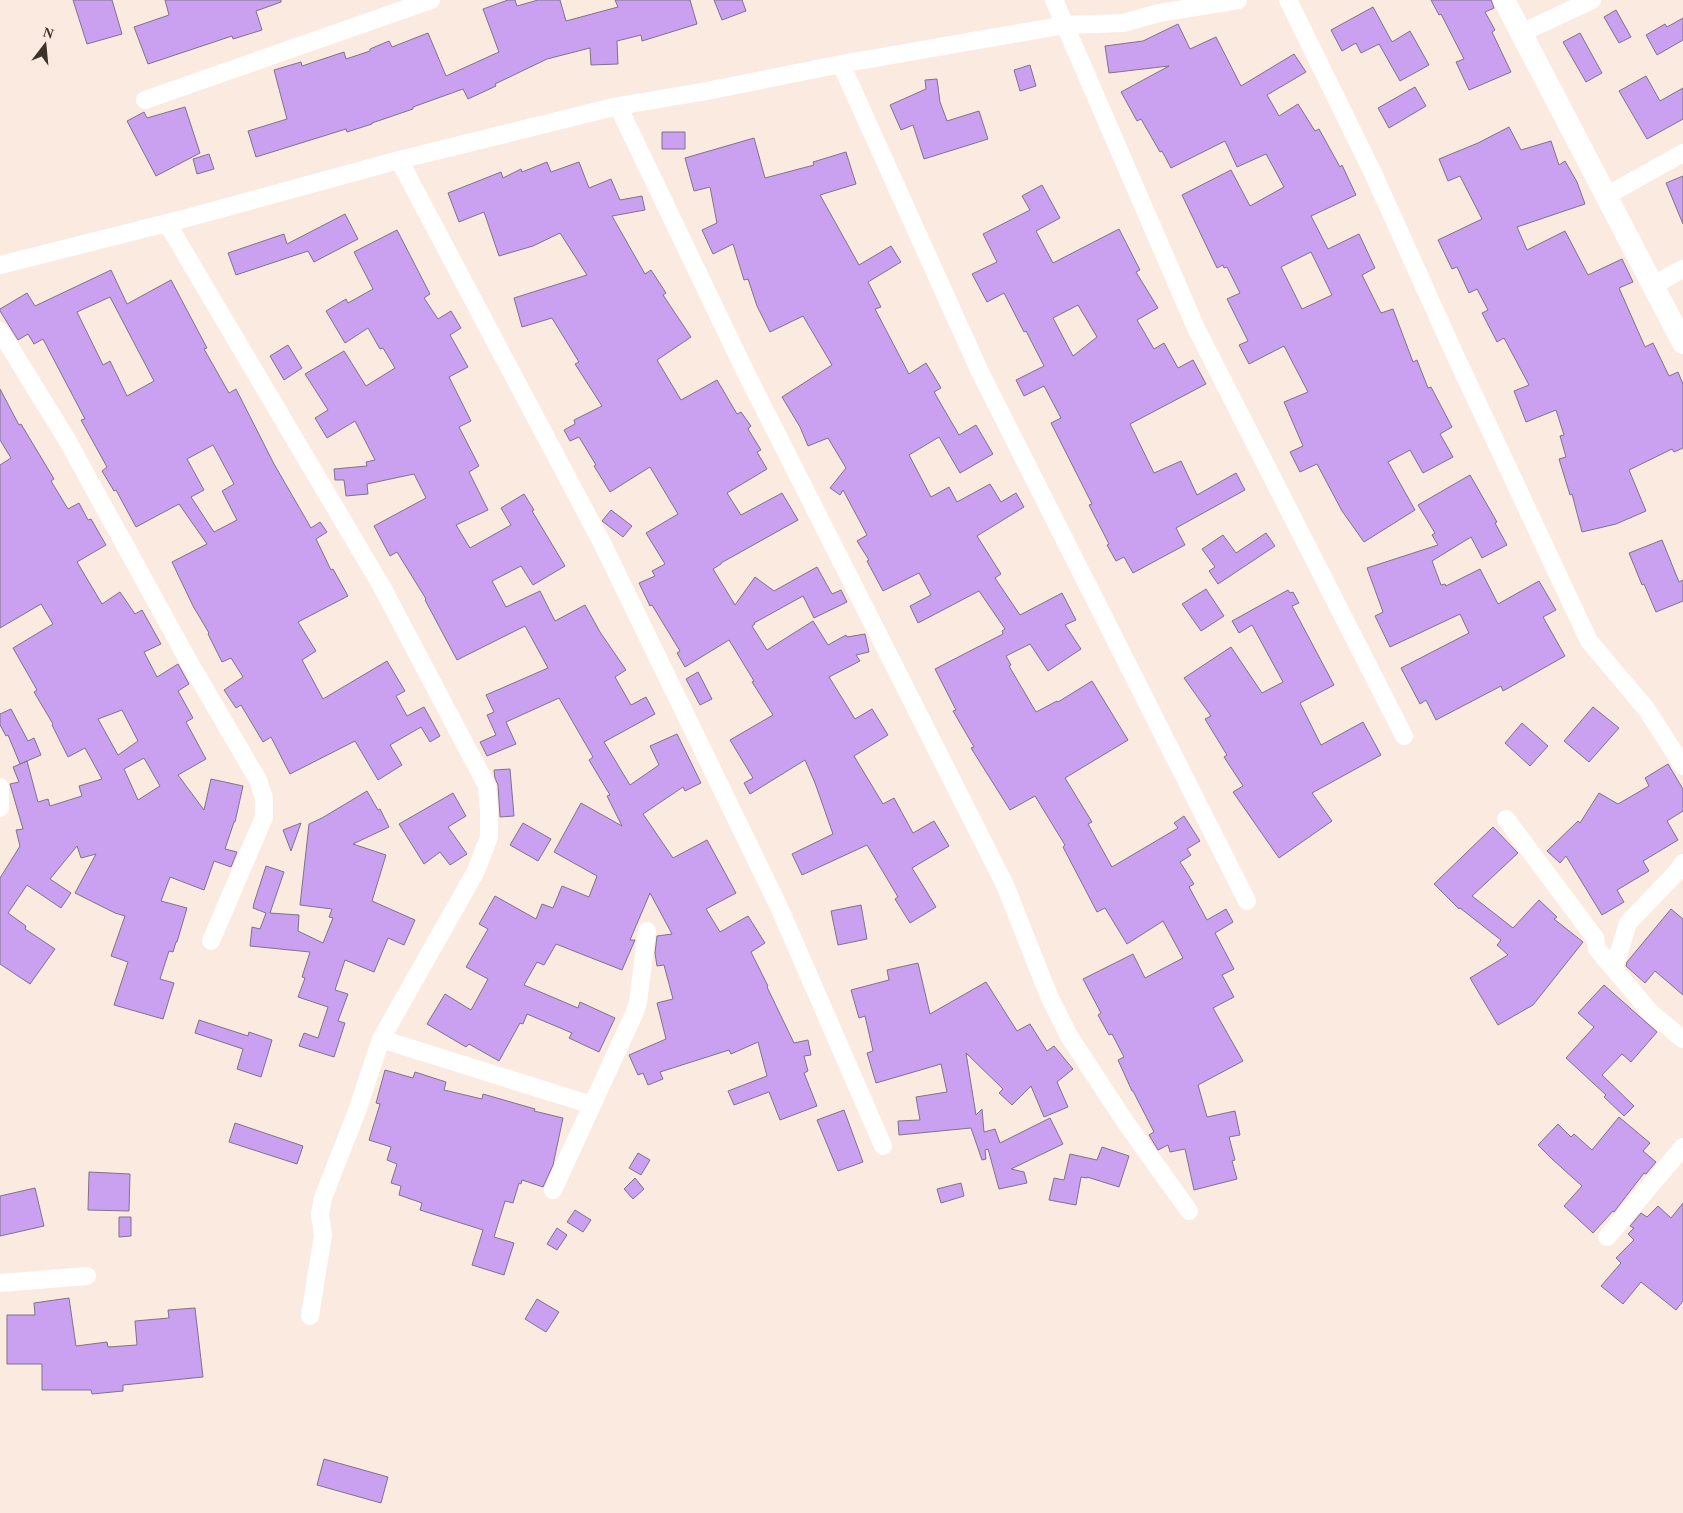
<svg xmlns="http://www.w3.org/2000/svg" width="1683" height="1513" viewBox="0 0 1683 1513" font-family="Georgia,serif">
  <style>
    .building { fill: #c9a1f0; stroke: #7f738b; fill-rule: evenodd }
    .lines { fill: none; stroke-linecap: round; stroke-linejoin: round }
    .minor { stroke: #fff; stroke-width: 18 }
    .tertiary { stroke: #fff; stroke-width: 22 }
  </style>
  <rect width="100%" height="100%" fill="#fbeae0"/>
  <path class="building" d="M73,0H112L122,34L87,44Z
    M165,0H281V2L256,11L262,30L233,39L232,36L148,64L134,27L169,15Z
    M508,0H515L517,6L538,0H560L566,21L618,7L615,0H690L697,24L642,41L641,35L617,41L618,64L591,65L590,48L547,59L495,84L496,86L468,99L463,89L413,107V109L372,123V124L347,132L346,129L256,157L248,131L287,119L274,70L301,62L302,66L344,52L346,59L370,51V49L389,41L392,47L428,33L446,76L499,52L483,9Z
    M714,0H742L746,11L722,20Z
    M1431,0H1491L1494,8L1485,12L1495,30L1492,32L1511,72L1469,90L1456,62L1464,59L1441,14L1439,15Z
    M1373,7L1392,42L1410,31L1429,65L1400,81L1379,44L1361,53L1356,43L1342,51L1331,30Z
    M1616,10L1631,37L1619,43L1604,17Z
    M1683,18V40L1657,55L1646,35L1665,24L1667,27Z
    M1178,24L1190,49L1216,37L1241,86L1294,54L1306,72L1267,95L1279,116L1298,104L1315,131L1319,129L1340,167L1342,165L1356,195L1311,216L1328,249L1359,234L1375,268L1362,275L1381,313L1393,309L1413,362L1417,360L1428,388L1431,387L1452,427L1440,434L1453,457L1423,473L1410,450L1388,462L1415,510L1364,542L1342,511L1317,464L1300,472L1290,452L1303,446L1284,402L1308,392L1284,346L1249,364L1239,345L1248,341L1227,299L1240,293L1227,267L1224,268L1223,265L1217,268L1182,195L1231,170L1250,206L1284,187L1266,154L1237,167L1225,141L1171,168L1162,151L1160,152L1141,119L1137,121L1121,92L1169,66L1109,73L1105,46L1143,41ZM1311,252L1332,295L1302,309L1281,267Z
    M1580,33L1602,73L1586,82L1563,42Z
    M1030,65L1036,86L1020,91L1014,70Z
    M1646,76L1660,101L1683,88V119L1647,139L1619,91Z
    M937,79L940,102L947,121L979,111L988,139L924,159L913,125L901,130L890,105L926,89L925,80Z
    M1415,87L1426,106L1389,128L1378,108Z
    M185,107L200,153L156,176L127,121L144,112L147,118Z
    M1509,127L1521,150L1551,141L1559,165L1565,161L1577,182L1585,204L1517,227L1527,250L1565,231L1588,275L1622,259L1633,282L1619,288L1645,347L1653,343L1669,376L1678,372L1683,384V448L1674,452L1672,449L1629,470L1646,511L1616,524L1582,532L1572,494L1570,495L1559,459L1566,457L1560,436L1564,435L1556,410L1526,422L1514,391L1529,385L1504,338L1497,342L1482,313L1488,310L1477,289L1469,293L1457,267L1452,269L1438,240L1482,219L1460,176L1448,181L1439,159L1478,143Z
    M662,132H685V149H662Z
    M754,138L765,178L814,165L813,162L846,152L856,184L820,195L859,265L891,246L901,262L868,282L881,307L875,309L909,374L926,363L941,388L934,392L959,435L976,425L993,454L960,473L939,437L909,455L931,497L949,487L957,502L990,484L1001,502L1016,493L1024,507L977,536L1001,574L995,578L1020,615L1062,593L1076,620L1065,625L1081,649L1048,671L1030,644L1006,656L1011,665L1009,666L1036,712L1057,701L1058,702L1092,681L1128,740L1065,778L1092,822L1088,824L1112,867L1178,828L1174,823L1184,816L1200,841L1187,849L1191,855L1180,862L1194,884L1189,887L1207,920L1226,909L1233,922L1215,933L1234,969L1222,975L1234,997L1213,1008L1243,1061L1198,1085L1207,1117L1235,1111L1240,1135L1229,1137L1235,1160L1232,1161L1237,1179L1194,1190L1185,1149L1170,1152L1168,1145L1158,1150L1149,1135L1154,1132L1133,1091H1132L1118,1060L1124,1057L1112,1034L1109,1035L1098,1015L1101,1013L1083,979L1133,954L1145,978L1183,958L1163,921L1127,944L1105,908L1097,912L1063,847L1065,845L1035,796L1010,810L971,748L974,747L953,711L956,710L935,669L1003,634L1002,631L1005,629L979,591L918,623L910,606L931,595L919,573L883,591L867,561L869,560L857,541L867,535L843,490L840,495L830,488L846,468L828,438L808,446L800,427L782,397L832,365L803,316L770,332L757,306L748,279L744,280L733,244L713,254L702,230L717,223L710,187L694,191L685,158Z
    M209,154L214,169L197,174L193,159Z
    M547,162L551,172L579,162L589,188L611,179L620,200L642,196L645,210L612,216L645,274L651,270L666,293L663,295L691,337L657,360L681,400L717,380L737,414L741,412L751,426L748,429L761,450L757,452L767,469L727,493L741,515L782,493L798,520L721,563V564L713,569L735,605L755,577L774,591L817,567L832,594L841,590L847,602L814,618L803,596L754,623L755,624L752,626L767,650L813,621L828,645L846,635L847,637L865,634L869,652L856,655L860,661L829,677L855,719L872,709L888,735L854,756L883,804L894,798L913,833L934,821L949,846L912,868L936,907L910,923L895,899L898,897L867,845L802,875L792,854L833,834L815,783L805,760L750,794L744,783L753,778L730,740L773,715L752,682L754,681L729,640L685,667L677,653L680,651L652,605L650,606L639,583L655,576L652,571L665,564L646,533L678,514L650,467L610,492L594,466L596,465L579,437L570,441L564,430L575,424L574,420L602,406L575,364L579,362L552,318L522,327L514,298L587,275L560,233L533,246L499,256L484,212L459,222L448,193L501,172L503,178L521,169L522,172Z
    M1683,176V224L1666,183Z
    M1042,185L1060,218L1036,231L1053,263L1119,229L1140,270L1136,272L1158,308L1137,320L1154,349L1164,343L1178,368L1193,360L1206,384L1130,424L1154,473L1181,461L1197,495L1236,473L1245,490L1176,528L1185,545L1133,573L1124,557L1116,561L1107,545L1109,544L1089,505L1092,504L1051,423L1061,418L1044,386L1024,396L1016,380L1044,366L1026,331L1024,332L1004,293L987,302L972,274L997,262L983,234L1030,210L1022,196ZM1078,305L1097,337L1073,356L1053,318Z
    M345,214L358,239L314,262L308,251L236,275L228,253L284,234L287,244Z
    M397,230L430,294L424,298L438,319L451,311L461,328L450,335L468,367L449,377L471,421L459,427L479,466L469,472L488,510L456,525L470,548L511,525L501,508L524,494L534,510L532,511L565,566L533,585L521,566L492,581L506,607L540,591L555,621L585,605L600,632L626,670L615,677L631,705L646,697L655,714L604,742L630,785L659,765L650,746L677,734L701,783L685,791L683,787L643,814L673,858L707,840L736,893L706,909L720,932L748,916L765,943L751,952L768,986L767,987L794,1043L808,1040L811,1055L804,1056L808,1071L804,1073L817,1106L780,1120L769,1092L734,1105L728,1091L767,1076L758,1042L731,1054L729,1050L660,1072L663,1079L648,1085L643,1073L638,1075L629,1055L666,1039L657,1003L673,999L664,965L657,966L655,953L657,936L672,934L650,893L630,940H635L622,970L556,944L544,965L537,962L524,985L578,1008L580,1002L615,1018L599,1052L569,1038L572,1033L527,1014L523,1024L520,1023L499,1061L469,1044L466,1047L427,1024L445,994L471,1010L488,979L466,967L488,929L479,924L495,896L536,919L542,904L553,908L562,886L589,897L597,876L554,852L581,803L622,826L607,796L610,795L589,760L593,757L559,698L506,722L516,744L487,756L480,742L496,735L487,715L494,712L486,695L548,668L525,626L457,660L425,600L426,599L397,552L390,556L374,526L426,498L414,474L367,484L368,494L346,496L344,480H335L334,469L367,466L366,462L375,460L355,421L327,438L315,418L328,410L305,374L344,351L366,386L395,368L383,348L380,349L368,328L345,343L326,311L346,299L348,303L373,289L354,252Z
    M111,270L127,304L171,280L207,348L204,349L229,393L236,389L274,464L311,528L320,522L327,532L316,539L331,570L333,569L348,596L298,622L316,651L302,660L323,699L387,661L405,691L396,696L407,716L424,707L440,736L430,742L421,727L390,745L402,765L378,780L355,741L290,774L271,737L263,742L241,705L236,708L224,690L243,677L231,658L222,662L208,634L209,633L193,606L172,562L207,544L179,504L136,527L116,490L114,491L102,471L107,467L81,420L85,419L43,339L34,344L28,334L18,340L0,311V309L27,293L35,306ZM110,297L154,381L127,396L110,361L103,365L77,312ZM213,445L234,484L222,491L237,520L214,532L191,497L204,490L187,459Z
    M288,345L302,368L284,380L270,356Z
    M0,389L19,425L21,424L54,479L51,481L68,509L79,503L88,520L91,519L106,545L77,562L102,604L120,592L135,614L142,610L161,644L144,652L157,677L178,664L189,684L178,691L193,718L186,722L206,759L178,775L204,810L211,779L243,786L235,822H234L225,849L237,852L231,867L214,861L204,890L170,877L161,901L187,908L177,942H176L173,952L169,951L160,979L174,983L163,1019L114,1005L128,962L111,956L125,916L115,913L75,893L96,854L81,858L77,846L50,879L71,893L61,908L27,885L8,913L26,926L25,929L55,949L30,984L0,964V878L20,846L16,830L23,829L10,784L19,782L13,767L27,761L38,802L48,799L50,806L82,796L79,786L102,779L85,748L68,757L52,725L53,724L34,692L37,690L13,648L53,624L41,604L0,628V465L11,458L0,440ZM122,710L138,741L118,755L98,719ZM144,758L160,786L138,800L124,769Z
    M1470,475L1497,522L1495,523L1507,545L1482,558L1471,537L1432,561L1441,585L1445,584L1446,586L1480,569L1498,604L1539,581L1556,610L1543,617L1565,656L1503,691L1501,686L1436,720L1426,700L1420,704L1401,668L1469,633L1460,614L1390,647L1375,616L1383,612L1367,568L1438,545L1432,535L1435,533L1418,505Z
    M611,510L632,526L623,537L602,521Z
    M1266,533L1275,546L1218,584L1209,571L1215,567L1202,549L1223,535L1236,553Z
    M1662,540L1679,582L1683,580V601L1656,612L1644,584L1642,585L1629,553Z
    M1206,589L1224,616L1201,631L1182,604Z
    M1288,590L1290,593L1293,592L1299,603L1292,606L1334,685L1300,703L1321,745L1363,722L1381,755L1312,793L1332,821L1279,858L1233,792L1243,786L1224,757L1227,755L1205,719L1211,716L1184,678L1231,647L1262,693L1283,682L1252,625L1239,633L1232,621Z
    M698,672L712,699L700,705L686,679Z
    M1593,707L1619,728L1589,762L1564,741Z
    M11,709L28,741L34,738L41,755L20,764L8,735L6,736L0,725V714Z
    M1522,723L1548,746L1530,766L1505,743Z
    M1668,764L1683,789V811L1667,821L1678,840L1643,861L1649,871L1617,890L1624,902L1602,915L1566,856L1560,863L1547,851L1578,821L1580,823L1599,793L1618,804L1649,786L1645,778Z
    M510,769L514,816L500,817L498,785L495,778L494,770Z
    M367,791L378,810L380,809L389,827L353,844L386,855L372,901L415,920L404,945L388,938L374,972L345,960L335,990L348,994L338,1021L345,1023L334,1057L299,1046L304,1033L318,1038L328,1007L298,997L305,978L302,977L310,952L250,946L252,927L260,929L266,913L253,908L254,903L266,866L284,872L270,913L299,915L298,931L323,943L333,918L329,917L332,909L300,905L309,824L322,818Z
    M453,793L466,816L448,827L467,854L450,865L440,852L424,864L399,824Z
    M301,823L291,851L283,830Z
    M523,823L551,839L538,861L510,845Z
    M1493,827L1518,853L1472,896L1513,928L1539,900L1557,917L1554,919L1583,942L1533,1005L1498,1025L1470,978L1508,955L1497,945L1501,940L1460,908L1459,909L1434,884Z
    M861,905L867,939L838,945L831,911Z
    M1671,909L1683,919V995L1655,971L1645,983L1626,966L1627,962Z
    M918,963L930,1014L986,982L1017,1031L1030,1024L1047,1051L1054,1046L1073,1069L1057,1082L1068,1107L1044,1117L1031,1086L1012,1105L999,1093L1003,1089L966,1053L976,1115L982,1109L984,1132L995,1129L1000,1143L1050,1118L1063,1144L1011,1169L1024,1172L1027,1183L999,1189L988,1149L985,1150L986,1159L982,1160L971,1128L899,1135L898,1121L920,1120L916,1097L947,1092L941,1064L876,1083L867,1053L873,1051L865,1016L859,1018L851,990L889,980L887,970Z
    M1604,985L1657,1032L1631,1062L1622,1054L1602,1075L1634,1106L1624,1116L1604,1097L1606,1095L1566,1058L1594,1027L1578,1013Z
    M199,1020L248,1036L249,1032L272,1040L261,1077L237,1069L243,1049L195,1033Z
    M385,1070L413,1078L415,1072L446,1082L444,1090L482,1099L483,1094L535,1109L534,1111L563,1118L553,1165L543,1187L522,1180L521,1184L519,1183L513,1203L505,1201L494,1237L514,1243L504,1275L472,1265L483,1230L420,1210L422,1203L399,1195L401,1186L391,1183L397,1164L387,1160L391,1147L369,1140L380,1104L376,1103Z
    M844,1110L863,1162L838,1171L817,1120Z
    M1619,1117L1650,1143L1643,1151L1656,1162L1646,1174L1644,1173L1614,1212L1613,1211L1593,1233L1564,1206L1582,1186L1552,1159L1538,1145L1558,1124L1571,1137L1574,1134L1592,1150Z
    M235,1123L303,1146L297,1164L229,1142Z
    M1102,1147L1129,1156L1119,1187L1087,1177V1178L1081,1177L1076,1205L1049,1200L1054,1178L1064,1180L1070,1154L1097,1160Z
    M638,1153L650,1160L641,1175L629,1168Z
    M89,1172L130,1174L129,1211L88,1210Z
    M635,1178L644,1189L633,1199L624,1189Z
    M961,1183L964,1196L941,1203L937,1189Z
    M35,1188L44,1226L0,1236V1196Z
    M1683,1203V1301L1676,1310L1641,1282L1623,1304L1601,1286L1621,1263L1616,1258L1634,1240L1628,1234L1634,1228L1630,1226L1641,1213L1647,1217L1658,1206L1671,1218Z
    M575,1210L591,1220L583,1232L567,1222Z
    M119,1217H131V1236L119,1237Z
    M557,1228L567,1235L557,1250L547,1244Z
    M69,1298L76,1346L107,1342L108,1347L137,1345L135,1321L169,1318L168,1310L195,1308L203,1377L123,1385V1391L92,1394L91,1390H42V1364H7V1315H35L34,1303Z
    M537,1299L559,1312L546,1332L525,1319Z
    M324,1459L388,1477L381,1503L317,1485Z"/>
  <g class="lines">
    <path class="minor" d="M1054,0L1196,328L1404,736
      M1288,0L1372,171L1455,355L1589,641L1647,710L1683,766
      M1521,33L1592,0
      M841,64L980,372L1247,901
      M145,100L431,0
      M618,106L745,371L1005,885L1049,996L1069,1036L1126,1123L1189,1211
      M399,160L602,543L779,907L883,1146
      M1606,196L1683,153
      M167,223L382,587L487,786L489,812V837L476,871L381,1039L357,1111L323,1198L320,1214L323,1235L310,1316
      M0,265L187,218L399,160L618,106L707,91L841,64L1065,25L1123,23L1159,13L1238,0
      M1653,285L1683,269
      M0,331L66,438L188,660L258,780L264,798V817L211,941
      M0,787V808
      M1506,819L1595,938L1597,949L1652,1014L1683,1039
      M1614,968L1628,923L1676,873L1683,863
      M381,1039L592,1105
      M553,1190L634,1014L638,1002L647,931
      M1607,1237L1683,1147
      M0,1283L87,1276"/>
    <path class="tertiary" d="M1504,0L1683,343"/>
  </g>
  <g transform="translate(45 45) rotate(16)" stroke="#fbeae0" stroke-width="4" paint-order="stroke">
  <path d="M0-4L9 19L0 12L-9 19Z" fill="#3c312b"/>
  <text y="-8" font-size="14" font-weight="bold" text-anchor="middle" fill="#3c312b">N</text>
  </g>
</svg>
